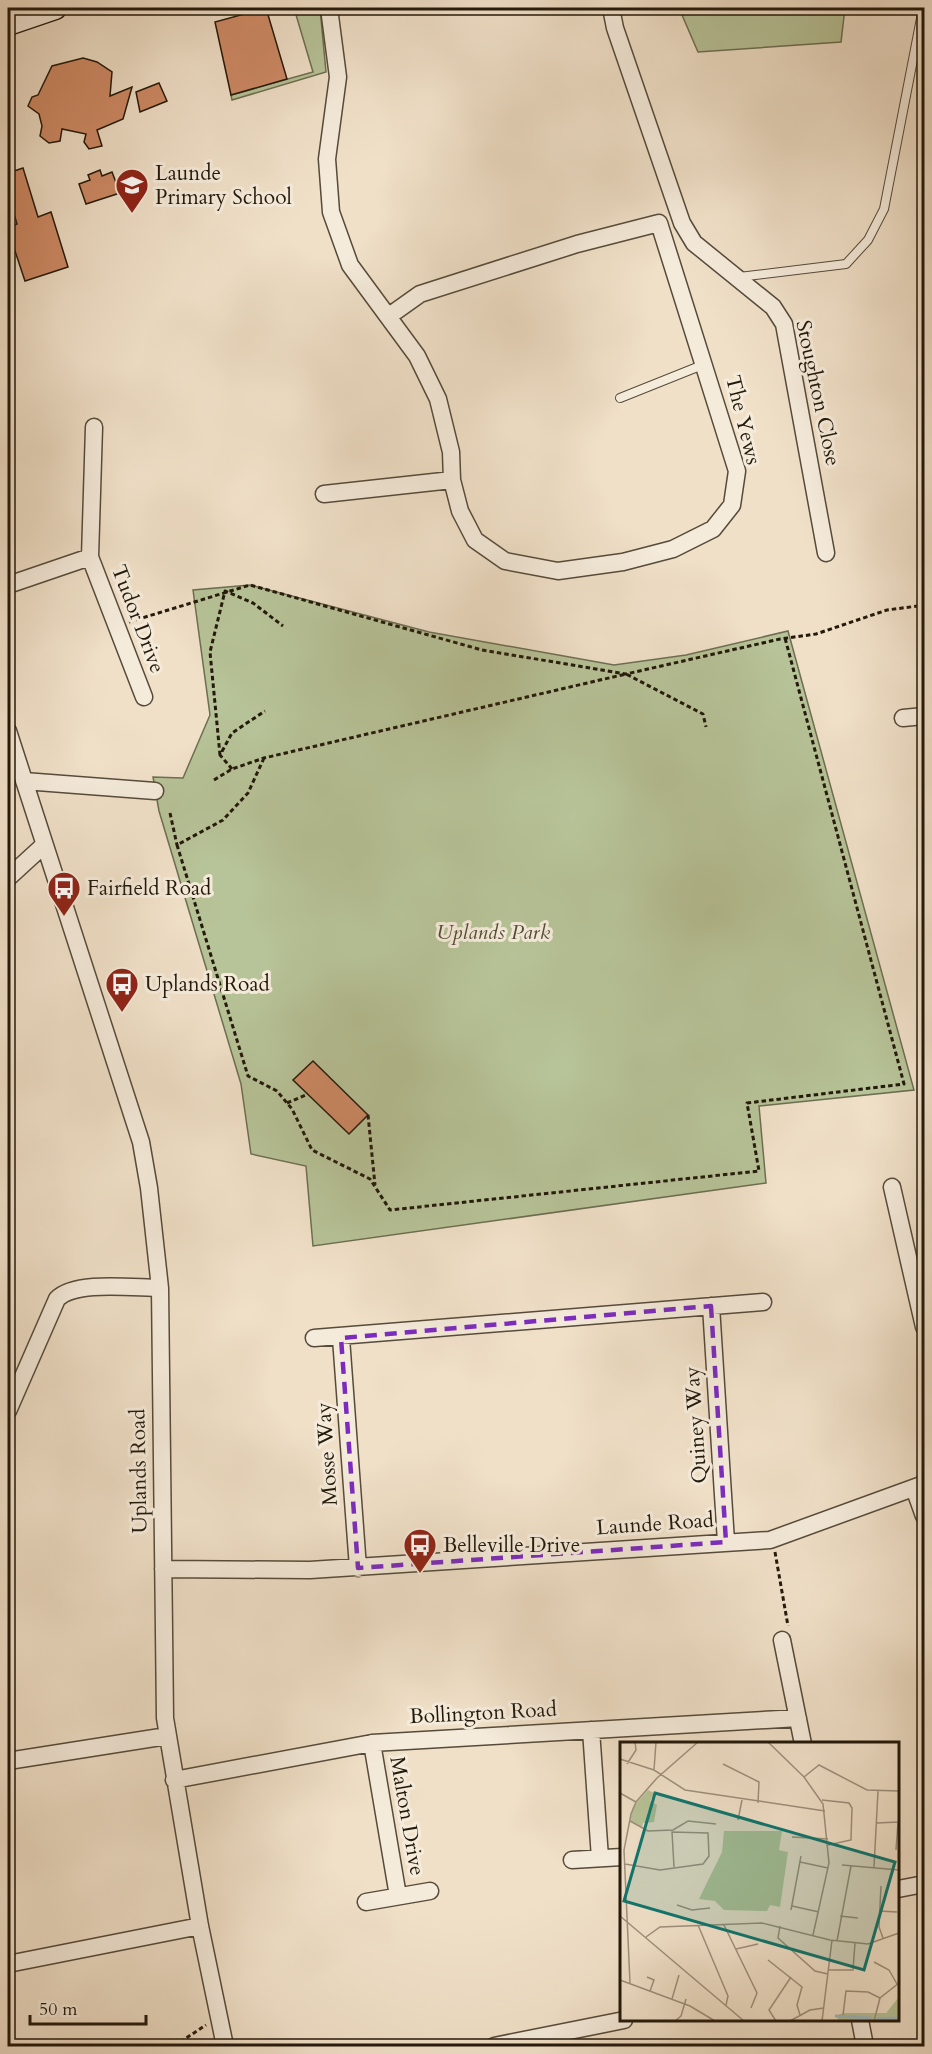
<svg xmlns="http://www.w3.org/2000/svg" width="932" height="2054" viewBox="0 0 932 2054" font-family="Cardo,serif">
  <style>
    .green { fill: #b7c398; stroke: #6d6e52; stroke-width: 1.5 }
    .building { fill: #ce8a65; stroke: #23190b; stroke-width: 1.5 }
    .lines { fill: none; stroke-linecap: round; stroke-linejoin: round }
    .service-casing { stroke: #564b3a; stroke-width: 10 }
    .minor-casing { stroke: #564b3a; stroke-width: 19 }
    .secondary-casing { stroke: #23190b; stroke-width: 25 }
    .path { stroke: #23190b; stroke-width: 3; stroke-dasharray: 4.5 3; stroke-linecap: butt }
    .service { stroke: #f5ebdb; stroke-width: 8 }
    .minor { stroke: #f5ebdb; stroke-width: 16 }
    .secondary { stroke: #f5ebdb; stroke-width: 22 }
    .marked { fill: none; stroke: #7b2cbf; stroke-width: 4.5; stroke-dasharray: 12 8; stroke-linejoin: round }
    .labels { text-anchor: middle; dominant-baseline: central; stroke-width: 6; stroke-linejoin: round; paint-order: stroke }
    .poi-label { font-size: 21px; fill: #23190b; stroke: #f5ebdb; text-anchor: start }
    .street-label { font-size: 21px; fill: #23190b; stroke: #f5ebdb }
    .park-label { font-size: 21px; font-style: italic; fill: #4f4c35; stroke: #f5ebdb }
    .inset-river { fill: none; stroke: #9ebac0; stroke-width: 3 }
    .inset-road { fill: none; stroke: #9e907c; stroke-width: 1.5 }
    .view { fill: #0f766e; fill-opacity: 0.15; stroke: #0f766e; stroke-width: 3 }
    .inset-edge { fill: none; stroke: #23190b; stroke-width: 3 }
  </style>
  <rect width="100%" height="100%" fill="#f0e0c8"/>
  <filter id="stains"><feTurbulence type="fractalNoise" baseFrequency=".00333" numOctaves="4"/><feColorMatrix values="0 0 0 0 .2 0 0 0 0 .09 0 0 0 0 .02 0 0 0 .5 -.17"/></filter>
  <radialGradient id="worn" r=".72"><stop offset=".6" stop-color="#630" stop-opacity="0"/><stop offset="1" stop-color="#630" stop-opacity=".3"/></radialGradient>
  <path class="green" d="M294,8H320L326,72L232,100L231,95L313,72Z
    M679,8H845L841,42L698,52Z
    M250,585L429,632L614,665L686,655L788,631L914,1090L759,1106L766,1183L313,1246L306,1166L251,1154L241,1084L159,811L153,777L183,778L210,715L193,590Z"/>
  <path class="building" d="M266,8L287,79L231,95L215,22Z
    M83,58L97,62L112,72L110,96L132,87L123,119L97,130L102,146L89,149L84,142L86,134L62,129L60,141L49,143L40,136L42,126L39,114L28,106L32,97L38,95L52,66Z
    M159,83L167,101L140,112L136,92Z
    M23,168L38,217L51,212L68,267L25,281L13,245L8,247V227L17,224L8,193V173Z
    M100,170L102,176L112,172L120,193L86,204L79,184L90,180L88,175Z
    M313,1061L368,1115L349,1134L293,1080Z"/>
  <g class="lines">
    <defs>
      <path id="service" d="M739,277L846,264L868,240L884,209L923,8
        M620,398L705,364"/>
      <path id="minor" d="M329,8L338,77L327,159L331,212L350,265L417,356L438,399L451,452L452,480L460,511L475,540L505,561L558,571L623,562L673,549L713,529L732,505L737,471L659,223L577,244L420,294L389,316
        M611,8L615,28L682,223L694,243L773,307L784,324L826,553
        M94,427L90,557L144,697
        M324,494L452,480
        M8,585L90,557
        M903,718L924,716
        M8,731L141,1142L149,1188L160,1288L165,1718L200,1926L225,2046
        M24,781L155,791
        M8,878L44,845
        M892,1187L924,1327
        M711,1306L726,1542
        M314,1338L763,1302
        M341,1338L358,1568
        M8,1411L57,1299C75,1280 134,1288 160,1288
        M914,1488L924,1516
        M163,1569L310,1570L770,1540L924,1484
        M782,1640L803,1744
        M591,1730L600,1858
        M372,1743L398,1896
        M8,1761L167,1736
        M174,1780L372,1743L798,1718
        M572,1860L622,1857
        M898,1889L924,1884
        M366,1902L430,1891
        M8,1964L200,1926
        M860,2020L865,2046
        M494,2046L624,2020"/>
      <path id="secondary" d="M8,24L55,8"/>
    </defs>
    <use href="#service" class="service-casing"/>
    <use href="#minor" class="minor-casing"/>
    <use href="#secondary" class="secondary-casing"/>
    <path class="path" d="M129,622L250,585L482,650L626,674L780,639L816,634L887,610L918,606L924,599
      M220,755L210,652L225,591L253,603L283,626
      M264,758L248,793L223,820L177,845L248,1076L277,1091L292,1109L312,1150L370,1179L390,1210L759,1171L747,1103L904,1084L785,638
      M232,769L220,755L232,733L265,711
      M214,780L232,769L264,758L626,674L703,714L706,727
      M170,813L177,845
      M287,1103L308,1094
      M368,1115L375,1185
      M775,1552L788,1626
      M174,2046L206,2025"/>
    <use href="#service" class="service"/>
    <use href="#minor" class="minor"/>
    <use href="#secondary" class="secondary"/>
  </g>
  <path class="marked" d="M711,1306L726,1542L358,1568L341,1338Z"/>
  <defs>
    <symbol id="school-pin" viewBox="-11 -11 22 30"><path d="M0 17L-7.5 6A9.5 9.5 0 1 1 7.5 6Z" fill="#8f2418" stroke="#f5ebdb"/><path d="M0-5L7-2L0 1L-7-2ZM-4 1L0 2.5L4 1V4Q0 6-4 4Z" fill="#fff"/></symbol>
    <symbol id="bus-pin" viewBox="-11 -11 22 30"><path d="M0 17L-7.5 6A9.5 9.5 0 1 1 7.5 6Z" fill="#8f2418" stroke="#f5ebdb"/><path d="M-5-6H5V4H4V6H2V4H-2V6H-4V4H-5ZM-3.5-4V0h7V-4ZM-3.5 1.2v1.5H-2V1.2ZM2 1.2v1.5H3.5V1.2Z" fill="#fff"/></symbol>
  </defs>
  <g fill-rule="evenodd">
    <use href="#school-pin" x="113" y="166" width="38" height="52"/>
    <use href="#bus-pin" x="45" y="869" width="38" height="52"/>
    <use href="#bus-pin" x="103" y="965" width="38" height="52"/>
    <use href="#bus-pin" x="401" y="1526" width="38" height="52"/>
  </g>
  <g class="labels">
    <g class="poi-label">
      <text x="155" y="173">Launde<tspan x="155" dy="24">Primary School</tspan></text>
      <text x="87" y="888">Fairfield Road</text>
      <text x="145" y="984">Uplands Road</text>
      <text x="443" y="1545">Belleville Drive</text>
    </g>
    <g class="street-label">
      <text transform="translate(818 393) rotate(78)">Stoughton Close</text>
      <text transform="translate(743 420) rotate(76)">The Yews</text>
      <text transform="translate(138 619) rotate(69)">Tudor Drive</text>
      <text transform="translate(696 1425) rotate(-94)">Quiney Way</text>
      <text transform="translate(327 1454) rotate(-94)">Mosse Way</text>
      <text transform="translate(139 1471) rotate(-91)">Uplands Road</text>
      <text transform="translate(655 1524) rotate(-4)">Launde Road</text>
      <text transform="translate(483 1713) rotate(-3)">Bollington Road</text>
      <text transform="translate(407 1816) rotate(80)">Malton Drive</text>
    </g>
    <g class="park-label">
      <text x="493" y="932">Uplands Park</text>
    </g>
  </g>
  <g transform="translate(620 1742)">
    <rect width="279" height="279" fill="#f0e0c8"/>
    <path d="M28,48L34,51L30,59L37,63L34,80L23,81L22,86L10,79L13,65ZM104,89H162L159,108L168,110L160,165L150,163L147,169L104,168L95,159L79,157L102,110ZM279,255V279H218L217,273L224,271H266Z" fill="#b7c398"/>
    <path class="inset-river" d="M215,274L252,276M256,277L279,276"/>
    <path class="inset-road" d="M148,0L184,35L203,62L209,121L193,193M0,17L34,28L65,48L205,69M7,22L16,8L15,0M103,22L139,40L138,61M34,28L36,0M184,35L199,23L247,48L279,49M0,51L16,60M202,58L229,61L232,66L231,98L208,103M118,78L122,58M10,79L28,89L53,88L68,79L96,82M257,81L279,80M172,95L208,97M276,108L278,80M180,120L208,126M5,122L40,128L83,122L89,114L88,91L52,90L54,125M222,123L279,128M254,125L258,49M261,144L259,185L263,196M57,163L72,168L90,166M172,164L199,170M171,168L181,114M259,169L277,170M0,174L124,279M220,174L238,176M78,183L108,254L106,263M104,183L137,251L131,266M160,184L158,196L195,229L208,232M26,195L40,185L142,181L210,198L248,202L279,191M217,199L231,124M116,207L138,202M148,218L182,245L177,263L180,273M254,220L269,228L277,242M208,228H233L235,201M27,235L34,238L30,249M0,238L70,264L95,279M10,241L4,108L11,72L16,60L37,36L78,0M52,257L59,233M223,273L226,249L248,250L260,256M55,279L61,274L66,257M156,279L149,268L171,235M170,279L190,268L204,266M202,279L212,198M254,279L260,256L279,241"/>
    <path class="view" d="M35,51L275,120L244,228L4,159Z"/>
    <rect width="279" height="279" class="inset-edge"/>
  </g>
  <rect width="932" height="2054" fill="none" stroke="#f0e0c8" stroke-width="30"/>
  <rect x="9" y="9" width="914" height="2036" fill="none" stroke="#23190b" stroke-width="3"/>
  <rect x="15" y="15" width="902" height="2024" fill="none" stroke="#23190b" stroke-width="1.5"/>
  <path d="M30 2015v9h116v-9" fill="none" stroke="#23190b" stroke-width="3"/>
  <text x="39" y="2015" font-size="18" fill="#23190b" stroke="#f5ebdb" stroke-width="4.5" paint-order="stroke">50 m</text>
  <rect width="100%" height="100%" filter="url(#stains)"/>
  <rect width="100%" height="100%" fill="url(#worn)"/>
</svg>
